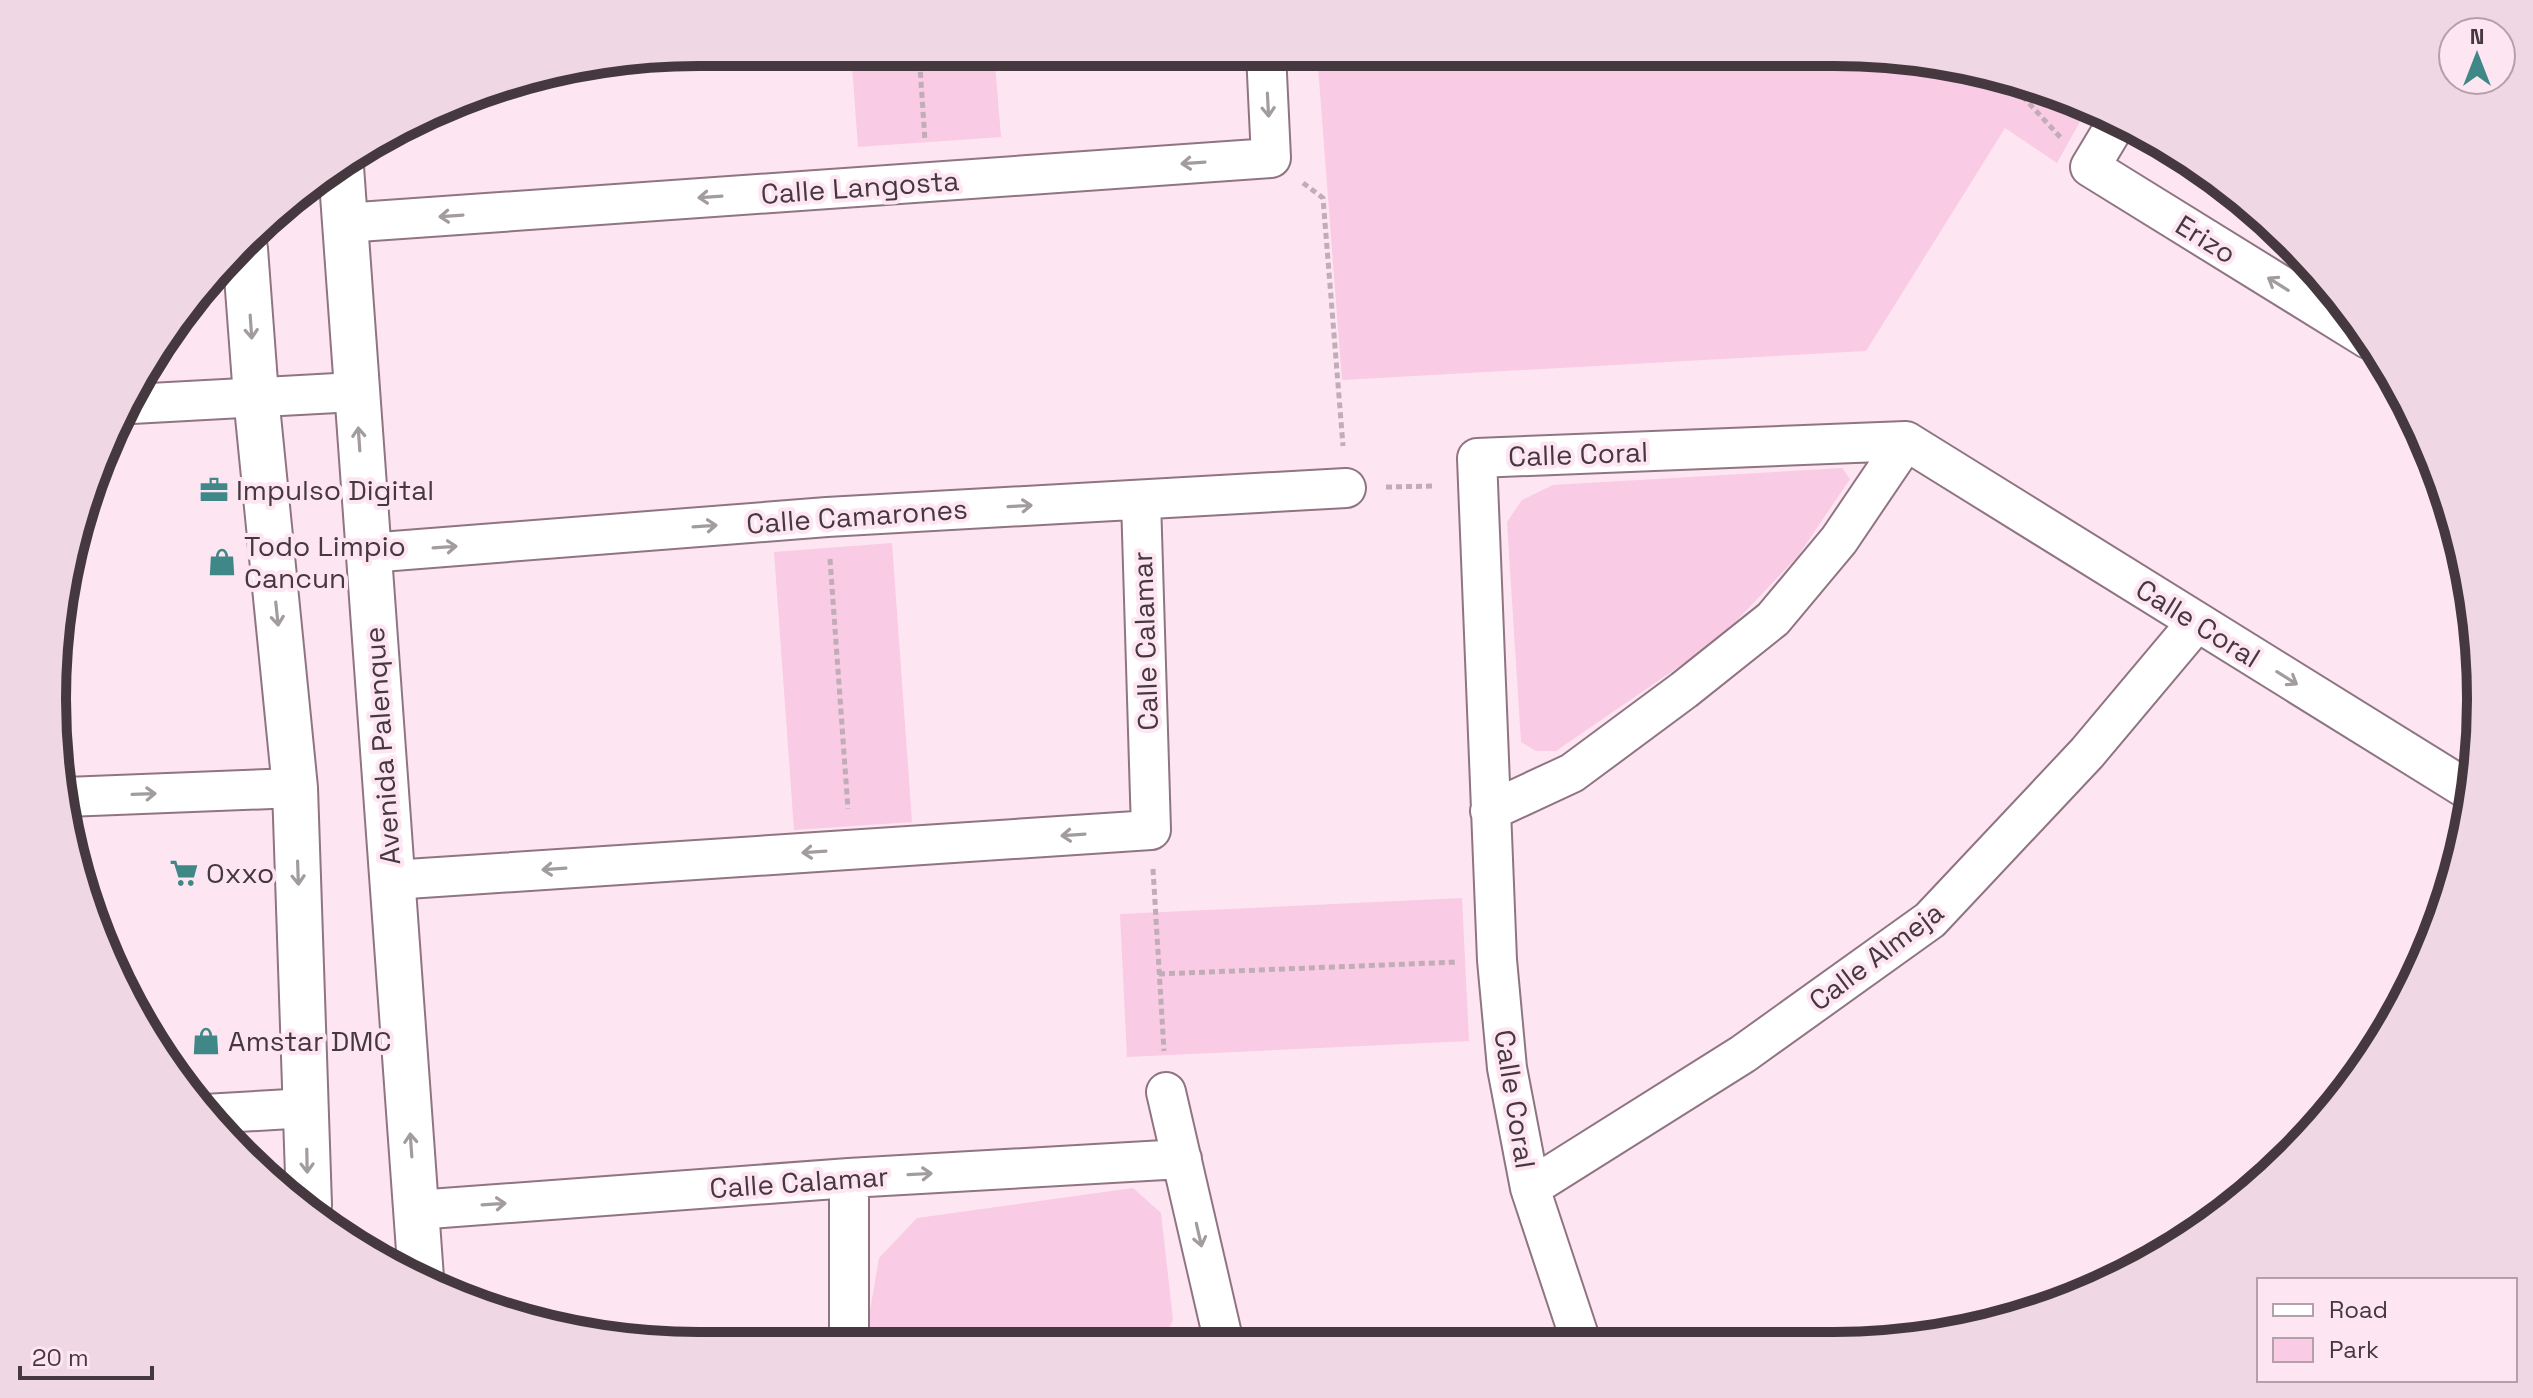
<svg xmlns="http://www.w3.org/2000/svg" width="2533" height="1398" viewBox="0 0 2533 1398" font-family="'Space Grotesk',sans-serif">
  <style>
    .green { fill: #f9cbe4 }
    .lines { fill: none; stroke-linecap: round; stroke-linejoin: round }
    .street-casing { stroke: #8f7482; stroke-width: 42 }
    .secondary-casing { stroke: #8f7482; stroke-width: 48 }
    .path { stroke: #c1adb7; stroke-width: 5; stroke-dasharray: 6 4; stroke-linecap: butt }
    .street { stroke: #fff; stroke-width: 38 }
    .secondary { stroke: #fff; stroke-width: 44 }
    .oneway { stroke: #a29c9f }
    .labels { text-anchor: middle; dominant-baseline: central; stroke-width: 8; stroke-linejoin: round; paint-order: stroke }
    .street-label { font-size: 28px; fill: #45393f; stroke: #fee5f2 }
    .poi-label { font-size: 28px; fill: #45393f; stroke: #fee5f2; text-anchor: start }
    .rim { fill: none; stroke: #45393f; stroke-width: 10 }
  </style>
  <rect width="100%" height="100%" fill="#fee5f2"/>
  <path class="green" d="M851,52H994L1001,137L858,147Z
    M1317,53H1876L2002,74L2087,109L2057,163L2005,128L1866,351L1342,380Z
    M1842,468L1850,479L1798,556L1719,639L1556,751H1536L1521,742L1507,522L1522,500L1553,485Z
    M892,543L912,822L794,830L774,552Z
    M1462,898L1469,1041L1127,1057L1120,914Z
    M1133,1188L1161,1213L1173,1320L1163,1343L867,1344L866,1334L879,1258L917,1218Z"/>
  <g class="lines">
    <defs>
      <path id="street" d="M2117,122L2090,167L2368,339
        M344,223L1271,158L1266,53
        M132,404L355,392
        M368,553L827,517L1346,488
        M66,797L295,788
        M1490,811L1572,773L1684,690L1773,619L1839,540L1906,441
        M392,880L1151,830L1141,500
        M1166,1092L1224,1343
        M205,1114L307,1108
        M849,1178V1344
        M1530,1188L1743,1054L1930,920L2087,753L2197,622
        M416,1210L849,1178L1182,1159
        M1581,1342L1530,1188L1507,1068L1497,960L1477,458L1906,441L2473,793"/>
      <path id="secondary" d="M341,167L421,1278
        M245,249L256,396L295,788L309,1205"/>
    </defs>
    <use href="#street" class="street-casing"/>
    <use href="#secondary" class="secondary-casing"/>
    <path class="path" d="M919,52L925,141
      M2002,74L2061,138
      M1303,183L1323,198L1343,446
      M1386,487L1436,486
      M830,559L848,809
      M1153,869L1164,1051
      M1159,974L1458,962"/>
    <use href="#street" class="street"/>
    <use href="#secondary" class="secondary"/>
  </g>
  <defs><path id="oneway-shaft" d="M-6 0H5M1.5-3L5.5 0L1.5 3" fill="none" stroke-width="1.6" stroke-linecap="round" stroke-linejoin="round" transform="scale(2)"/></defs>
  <g class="oneway">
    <use href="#oneway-shaft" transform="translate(1268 105) rotate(87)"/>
    <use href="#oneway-shaft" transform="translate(1193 163) rotate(176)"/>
    <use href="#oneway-shaft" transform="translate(710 197) rotate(176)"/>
    <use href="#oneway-shaft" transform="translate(451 216) rotate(176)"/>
    <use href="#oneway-shaft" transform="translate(2278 284) rotate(-148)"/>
    <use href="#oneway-shaft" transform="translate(251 327) rotate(86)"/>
    <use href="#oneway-shaft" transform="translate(359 439) rotate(-94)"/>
    <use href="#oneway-shaft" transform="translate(1020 506) rotate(-3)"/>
    <use href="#oneway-shaft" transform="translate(705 526) rotate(-4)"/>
    <use href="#oneway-shaft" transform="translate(445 547) rotate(-4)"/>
    <use href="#oneway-shaft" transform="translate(277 614) rotate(84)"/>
    <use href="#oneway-shaft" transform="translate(2287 678) rotate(32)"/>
    <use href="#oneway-shaft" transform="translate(144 794) rotate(-2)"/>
    <use href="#oneway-shaft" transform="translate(1073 835) rotate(176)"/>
    <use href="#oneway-shaft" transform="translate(814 852) rotate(176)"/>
    <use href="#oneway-shaft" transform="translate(554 869) rotate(176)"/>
    <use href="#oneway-shaft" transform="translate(298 873) rotate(88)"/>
    <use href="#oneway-shaft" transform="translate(411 1145) rotate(-94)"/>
    <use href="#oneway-shaft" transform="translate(307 1161) rotate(89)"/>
    <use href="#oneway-shaft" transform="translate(920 1174) rotate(-3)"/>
    <use href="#oneway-shaft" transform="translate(494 1204) rotate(-4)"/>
    <use href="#oneway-shaft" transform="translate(1199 1235) rotate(77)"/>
  </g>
  <defs>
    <symbol id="office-bare" viewBox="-9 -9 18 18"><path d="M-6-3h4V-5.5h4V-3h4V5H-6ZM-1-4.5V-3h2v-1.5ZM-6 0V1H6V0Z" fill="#408888" stroke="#fee5f2" stroke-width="2.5" paint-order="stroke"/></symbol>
    <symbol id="shop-bare" viewBox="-9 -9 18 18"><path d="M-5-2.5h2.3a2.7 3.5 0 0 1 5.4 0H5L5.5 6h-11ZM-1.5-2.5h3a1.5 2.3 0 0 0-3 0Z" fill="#408888" stroke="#fee5f2" stroke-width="2.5" paint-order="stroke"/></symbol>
    <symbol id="supermarket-bare" viewBox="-9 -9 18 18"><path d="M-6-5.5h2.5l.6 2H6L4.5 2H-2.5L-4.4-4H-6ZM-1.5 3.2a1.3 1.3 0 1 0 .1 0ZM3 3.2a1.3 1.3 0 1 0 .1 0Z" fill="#408888" stroke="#fee5f2" stroke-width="2.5" paint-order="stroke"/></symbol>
  </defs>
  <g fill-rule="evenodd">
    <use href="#office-bare" x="194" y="470" width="40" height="40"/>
    <use href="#shop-bare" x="202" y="542" width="40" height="40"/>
    <use href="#supermarket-bare" x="164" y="853" width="40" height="40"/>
    <use href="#shop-bare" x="186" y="1021" width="40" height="40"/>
  </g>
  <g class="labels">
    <g class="street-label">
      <text transform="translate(860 187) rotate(-4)">Calle Langosta</text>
      <text transform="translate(2206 239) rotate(32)">Erizo</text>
      <text transform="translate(1578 454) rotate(-2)">Calle Coral</text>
      <text transform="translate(857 516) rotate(-4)">Calle Camarones</text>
      <text transform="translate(2198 623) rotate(32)">Calle Coral</text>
      <text transform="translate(1145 641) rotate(-92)">Calle Calamar</text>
      <text transform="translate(382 746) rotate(-94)">Avenida Palenque</text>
      <text transform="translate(1876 956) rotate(-37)">Calle Almeja</text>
      <text transform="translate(1515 1099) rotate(81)">Calle Coral</text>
      <text transform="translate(799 1182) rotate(-4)">Calle Calamar</text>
    </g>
    <g class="poi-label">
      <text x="236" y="490">Impulso Digital</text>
      <text x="244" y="546">Todo Limpio<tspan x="244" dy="32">Cancun</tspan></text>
      <text x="206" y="873">Oxxo</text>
      <text x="228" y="1041">Amstar DMC</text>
    </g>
  </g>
  <path d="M0 0H2533V1398H0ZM699 66H1834A633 633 0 0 1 2467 699V699A633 633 0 0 1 1834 1332H699A633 633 0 0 1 66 699V699A633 633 0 0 1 699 66Z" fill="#efd7e4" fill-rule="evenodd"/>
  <path class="rim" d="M699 66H1834A633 633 0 0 1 2467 699V699A633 633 0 0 1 1834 1332H699A633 633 0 0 1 66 699V699A633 633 0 0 1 699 66Z"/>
  <rect x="2257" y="1278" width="260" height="104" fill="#fee5f2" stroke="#b4a0aa" stroke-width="2"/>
  <rect x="2273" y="1304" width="40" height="12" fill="#ffffff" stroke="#b4a0aa" stroke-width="2"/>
  <text x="2329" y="1318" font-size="24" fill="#45393f">Road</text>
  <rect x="2273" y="1338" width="40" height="24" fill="#f9cbe4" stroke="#b4a0aa" stroke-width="2"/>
  <text x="2329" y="1358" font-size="24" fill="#45393f">Park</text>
  <g transform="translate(2477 56)"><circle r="38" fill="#fee5f2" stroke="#b4a0aa" stroke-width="2"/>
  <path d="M0-6L14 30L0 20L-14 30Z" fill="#408888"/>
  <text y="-12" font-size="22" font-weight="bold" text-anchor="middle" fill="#45393f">N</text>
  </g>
  <path d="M20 1366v12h132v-12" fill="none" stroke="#45393f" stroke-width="4"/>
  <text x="32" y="1366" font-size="24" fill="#45393f" stroke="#fee5f2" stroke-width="6" paint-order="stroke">20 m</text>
</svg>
